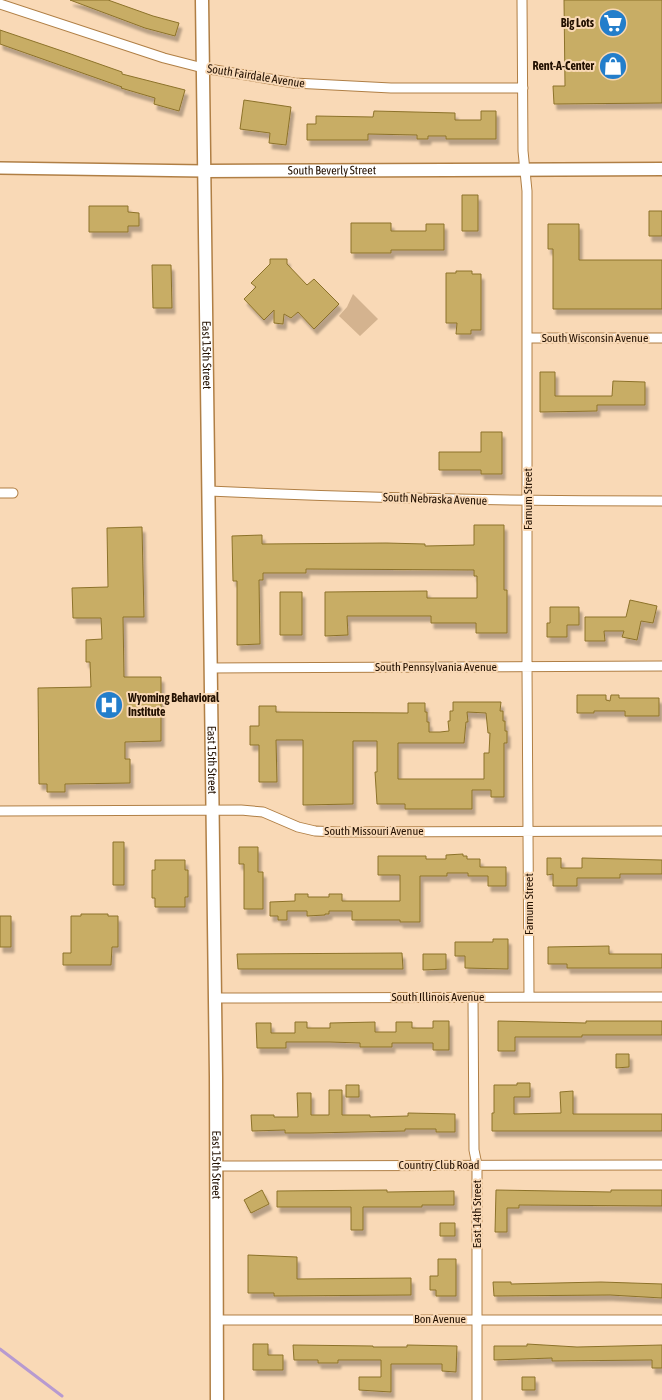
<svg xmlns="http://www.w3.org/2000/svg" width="662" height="1400" viewBox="0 0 662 1400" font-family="'Asap Condensed',sans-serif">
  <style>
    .green { fill: #d4b38f }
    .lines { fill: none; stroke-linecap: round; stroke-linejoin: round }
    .stream { stroke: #b79ad0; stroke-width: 3 }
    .building { fill: #c8ad65; stroke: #8c7229; fill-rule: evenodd; filter: url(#shadow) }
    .minor-casing { stroke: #b07f45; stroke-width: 11 }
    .tertiary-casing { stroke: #b07f45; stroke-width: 14 }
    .secondary-casing { stroke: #b07f45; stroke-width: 15 }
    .minor { stroke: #fff; stroke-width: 9 }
    .tertiary { stroke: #fff; stroke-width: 11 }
    .secondary { stroke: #fff; stroke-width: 12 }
    .labels { text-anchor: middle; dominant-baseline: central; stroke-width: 4; stroke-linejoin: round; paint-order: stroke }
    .poi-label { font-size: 12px; font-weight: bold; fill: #221000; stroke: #f9d9b6; text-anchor: end }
    .street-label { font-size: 12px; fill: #221000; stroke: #f9d9b6 }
  </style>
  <defs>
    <filter id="shadow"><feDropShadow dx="3" dy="5.5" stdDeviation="1" flood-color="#0004"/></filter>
  </defs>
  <rect width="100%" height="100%" fill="#f9d9b6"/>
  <path class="green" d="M353,294L378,319L360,336L339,316L347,307Z"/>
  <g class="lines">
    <path class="stream" d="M0,1349L62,1396"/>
  </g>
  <path class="building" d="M70,0H108L153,16L179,23L175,36L145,28Z
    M564,0H662V103L554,104L553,86H565Z
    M0,30L68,53L122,72V74L185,90L179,111L154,104L155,98L121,88L122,87L0,44Z
    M244,100L291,107L286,145L269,143L270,133L240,129Z
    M374,111L455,113V120H481V111H496V139H446V136H428V139H417V135L368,134V140H307V124H316V116L373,117Z
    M462,195H478V231H462Z
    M89,206H128V212L139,213V226H128V232H89Z
    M649,211H662V236H649Z
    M351,223H391V231H426V224H444V250H391V253H351Z
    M548,224H579V260H662V309H553V249H548Z
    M270,259H287V264L307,285L314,279L339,304L314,329L298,312L291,318L284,314L283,324L274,323V310L264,320L244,299L256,287L251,283L270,264Z
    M152,265H171L172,308H153Z
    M456,271H472V274H481V330H471V334H456L457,323H446V273H456Z
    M540,372H555V396H612L613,381L645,382V405H597V411L540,412Z
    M481,432H502V474H481V470H439V452H481Z
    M474,525H504V590H507V633H476V623H431V616H347L348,635L325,636V592L427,591V598H477V576H474V570L306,569V573H263V580H259L260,644L237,645V581H233L232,536L262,535V544L386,543L425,544V546L474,545Z
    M142,527L144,617H123L124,677H161V741L125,742V759H130V783L65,784V792H47V784H39L38,688L91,687L90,662H86V640L102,639L101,618H73L72,588L108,587L107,528Z
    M280,592H302V635H280Z
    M630,600L657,606L653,623L641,621L637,640L622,637L624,631H604L605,641H585V617H626Z
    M550,607H579V625H567V637H547V623H550Z
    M577,695H606V700L610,701L611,695H619V698H659V716H625V711H594V713H577Z
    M453,702H501L500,711H503V721H505V731H507V743H504V797H491V790H472V809H405V804H377L375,772H377V741H353V804L303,805V740H276L277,782H259V745H250V726H259V706H276V712L408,713V703H425V712H427V722H429V732H440L449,731L448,721H450V711H453ZM467,712L486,713L488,733H490L489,753H484V779H398V743H464L466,722H468Z
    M113,842H124V885H113Z
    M239,847H258V872H263V909H244V864H239Z
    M463,854V856H467V859H480V867H506V886H488V876H468V873H447V876H420V922H400V920H352V911H329V914H325V915L307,916V911H287V920H278V916H270V902L295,901V894H308V897H329V894H342V901H400V875H378V856H426V859H446V855Z
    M547,858H561V868H582V858L662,860V874H620V878H577V886H553V874L547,875Z
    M155,860H185V870H188V897H185V907H155V898H152V870H155Z
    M81,914H108V916H118V947H112L111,965H63V953H71V916H81Z
    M0,916H11V947H0Z
    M493,939H508V969L465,968V956H455V942H493Z
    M609,946V954H662V968H567V964H548V947Z
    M402,953L403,969H238L237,954Z
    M423,954H446V969L423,970Z
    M433,1021H449V1050H433V1043H392V1047H360V1043L330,1042H286V1048H257L256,1023H271V1033H295V1022H307V1028H330V1023L375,1022V1032H396V1022H412V1028H433Z
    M498,1021L586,1023V1021H662V1035H582V1037H515V1051H498Z
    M616,1054H629V1067L616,1068Z
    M517,1083H530V1097H514V1114L561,1113L560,1092L573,1091V1114H662V1131H492V1113H494V1085H517Z
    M346,1085H359V1097H346Z
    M329,1090H342V1115H370V1117L408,1116V1113L455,1114V1132H436V1129H405V1131L311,1133H285V1130L252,1131L251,1115H274V1117H298L297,1093H311V1115H329Z
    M262,1190L269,1204L251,1213L244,1200Z
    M387,1190V1192L454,1191V1205H422V1207H363V1230H351V1207H277V1191Z
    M496,1190L611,1192V1190H662V1206L519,1205V1208H507V1232H495Z
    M440,1223H455V1236H440Z
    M248,1255L297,1257V1279L411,1278V1295L274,1296V1293H248Z
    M438,1259H456V1296H436V1290H430V1276H438Z
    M493,1282H511V1284L601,1282L662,1284V1298L610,1295L494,1296Z
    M253,1344H268V1355H283V1370H253Z
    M527,1344L577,1347L662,1345V1368H652V1360L552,1361V1358L494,1360V1346H527Z
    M293,1345L373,1346V1347H407V1345L457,1346L456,1372L442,1371V1364H391V1392L359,1390V1377H381V1360H338V1363H318V1360H294Z
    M522,1377H535V1390H522Z"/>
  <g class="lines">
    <defs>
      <path id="minor" d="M522,0L523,151L527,191V667L529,997
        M0,4L164,58L203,68L294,83L391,88H523
        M527,338H662
        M209,491C360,498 511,501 662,501
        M0,493H13
        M210,668L662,666
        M0,811L241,810L263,812L298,827L315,831L337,832L662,831
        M473,997L474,1150L477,1165V1400
        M215,998L662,997
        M216,1166L662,1165
        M217,1320H662"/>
      <path id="tertiary" d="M0,168L204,171"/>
      <g id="secondary">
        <path id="s1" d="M202,0L216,1077L217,1400"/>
        <path id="s2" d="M204,171L662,169"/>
      </g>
    </defs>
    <use href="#minor" class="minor-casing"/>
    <use href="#tertiary" class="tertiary-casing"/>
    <use href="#secondary" class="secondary-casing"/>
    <use href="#minor" class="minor"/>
    <use href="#tertiary" class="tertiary"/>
    <use href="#secondary" class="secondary"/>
  </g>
  <defs>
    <symbol id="supermarket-disc" viewBox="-11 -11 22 22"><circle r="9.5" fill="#237ecb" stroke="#f9d9b6"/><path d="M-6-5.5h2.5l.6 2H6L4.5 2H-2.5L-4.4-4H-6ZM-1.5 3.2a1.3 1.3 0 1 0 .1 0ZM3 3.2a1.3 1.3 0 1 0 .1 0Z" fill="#fff"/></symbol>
    <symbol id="shop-disc" viewBox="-11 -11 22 22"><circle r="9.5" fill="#237ecb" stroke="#f9d9b6"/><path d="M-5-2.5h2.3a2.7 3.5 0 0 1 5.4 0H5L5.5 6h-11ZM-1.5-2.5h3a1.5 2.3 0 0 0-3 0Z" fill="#fff"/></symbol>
    <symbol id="hospital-disc" viewBox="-11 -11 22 22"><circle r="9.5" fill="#237ecb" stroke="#f9d9b6"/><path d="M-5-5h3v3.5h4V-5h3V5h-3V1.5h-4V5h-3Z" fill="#fff"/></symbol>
  </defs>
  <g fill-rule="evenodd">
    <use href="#supermarket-disc" x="597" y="7" width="32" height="32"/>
    <use href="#shop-disc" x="597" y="50" width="32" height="32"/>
    <use href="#hospital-disc" x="93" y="689" width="32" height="32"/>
  </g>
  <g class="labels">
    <g class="poi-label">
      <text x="594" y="23">Big Lots</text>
      <text x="594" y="66">Rent-A-Center</text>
      <text x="128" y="698" text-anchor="start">Wyoming Behavioral<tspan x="128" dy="14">Institute</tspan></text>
    </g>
    <g class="street-label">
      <text transform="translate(256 76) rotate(9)">South Fairdale Avenue</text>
      <text stroke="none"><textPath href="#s2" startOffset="128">South Beverly Street</textPath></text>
      <text x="595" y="338">South Wisconsin Avenue</text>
      <text stroke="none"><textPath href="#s1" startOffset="355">East 15th Street</textPath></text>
      <text transform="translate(435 499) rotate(2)">South Nebraska Avenue</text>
      <text transform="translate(528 499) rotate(-90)">Farnum Street</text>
      <text x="436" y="667">South Pennsylvania Avenue</text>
      <text stroke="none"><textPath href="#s1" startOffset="760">East 15th Street</textPath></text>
      <text x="374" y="831">South Missouri Avenue</text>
      <text transform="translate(529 904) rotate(-90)">Farnum Street</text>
      <text x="438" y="997">South Illinois Avenue</text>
      <text stroke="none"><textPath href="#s1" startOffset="1165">East 15th Street</textPath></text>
      <text x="439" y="1165">Country Club Road</text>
      <text transform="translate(477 1214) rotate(-90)">East 14th Street</text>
      <text x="440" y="1319">Bon Avenue</text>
    </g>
  </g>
</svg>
